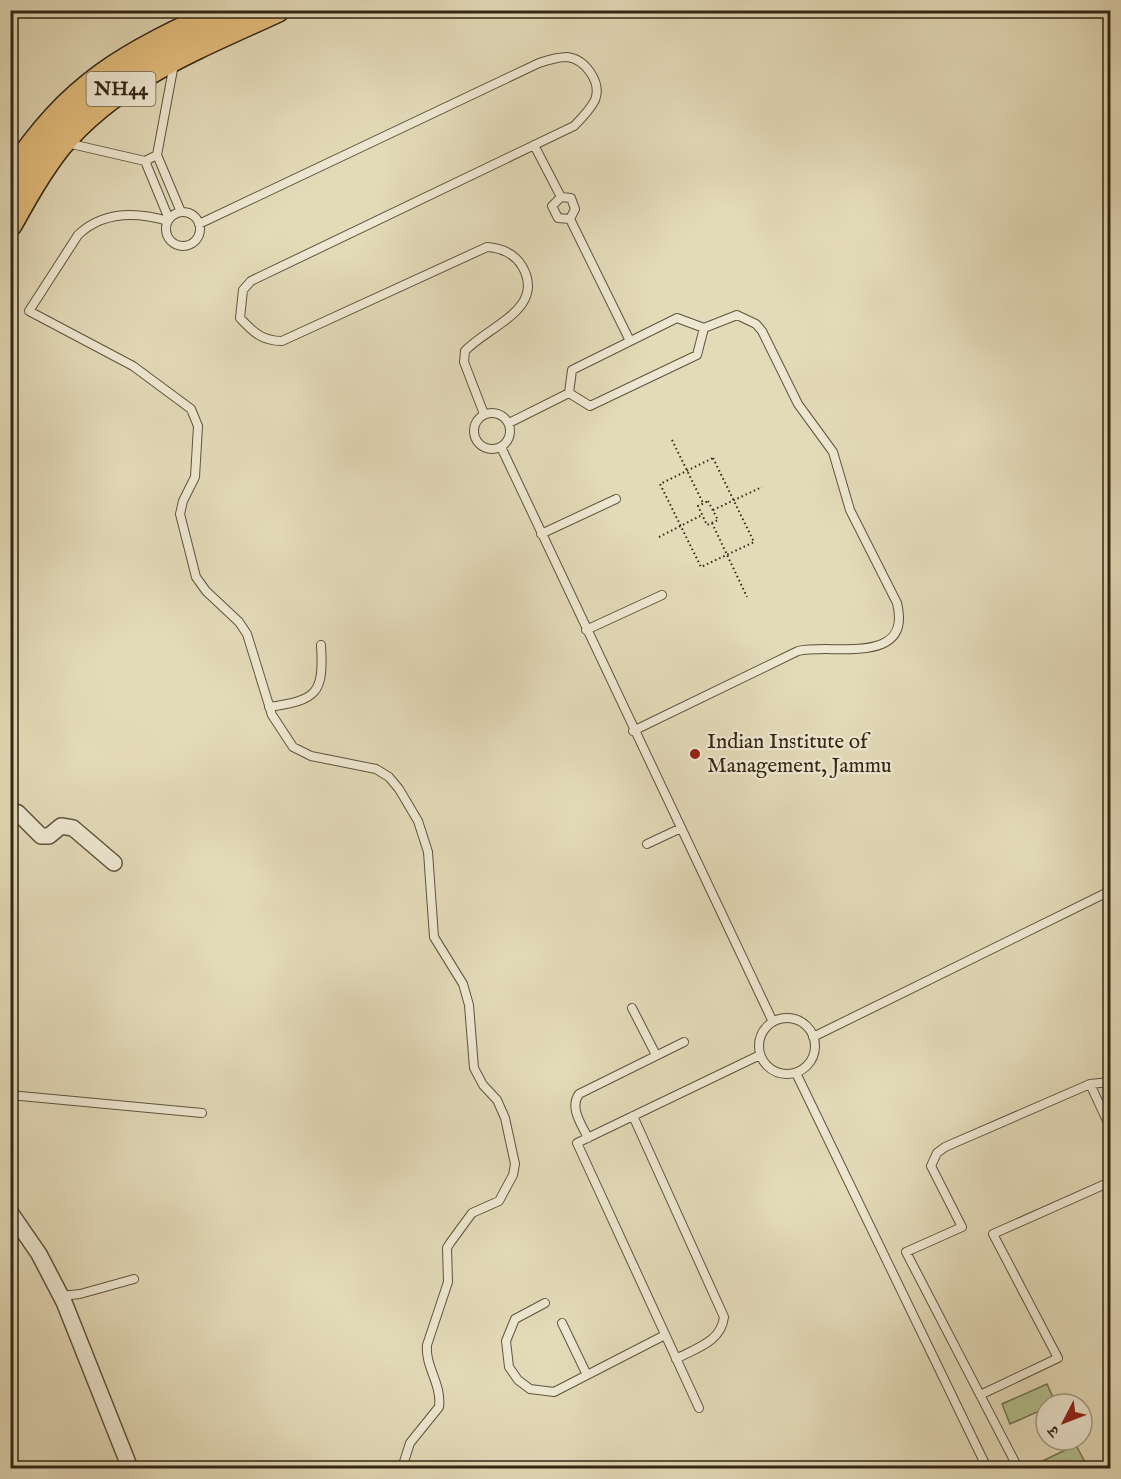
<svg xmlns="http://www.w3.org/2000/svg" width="1121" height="1479" viewBox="0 0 1121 1479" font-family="'IM FELL English','Noto Serif Devanagari',serif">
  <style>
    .green { fill: #b3c08f; stroke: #737352; stroke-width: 1.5 }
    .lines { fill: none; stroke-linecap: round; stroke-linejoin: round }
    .service-casing { stroke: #5f533d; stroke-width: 10 }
    .minor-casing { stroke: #5f533d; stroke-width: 18 }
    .trunk-casing { stroke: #332614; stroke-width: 27 }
    .path { stroke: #332614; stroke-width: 2; stroke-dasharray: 1.5 3; stroke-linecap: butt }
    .service { stroke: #ede7d1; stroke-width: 8 }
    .minor { stroke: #ede7d1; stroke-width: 15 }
    .trunk { stroke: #e2bd7c; stroke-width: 24 }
    .poi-dot { fill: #8f2418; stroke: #ede7d1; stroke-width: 2 }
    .labels { text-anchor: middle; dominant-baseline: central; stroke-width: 4.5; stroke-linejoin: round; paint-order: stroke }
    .shield { fill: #ede7d1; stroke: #6b604d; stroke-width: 1.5 }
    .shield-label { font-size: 20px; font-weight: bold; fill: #332614 }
    .poi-label { font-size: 21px; fill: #332614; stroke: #ede7d1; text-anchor: start }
  </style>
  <rect width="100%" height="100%" fill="#e3dab8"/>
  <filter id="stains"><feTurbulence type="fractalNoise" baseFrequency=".00333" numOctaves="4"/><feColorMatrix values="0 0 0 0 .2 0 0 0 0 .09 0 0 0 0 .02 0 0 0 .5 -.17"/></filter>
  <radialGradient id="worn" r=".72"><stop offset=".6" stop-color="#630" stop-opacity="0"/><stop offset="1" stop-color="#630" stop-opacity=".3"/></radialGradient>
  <path class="green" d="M1047,1384L1056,1404H1046V1408L1010,1424L1002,1404Z
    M1076,1445L1088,1468H1039L1036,1464Z"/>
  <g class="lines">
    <defs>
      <path id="service" d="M67,143L145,161L157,155L174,64
        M534,145L561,197
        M157,155L181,212
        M145,161L169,219
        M561,197L552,206L558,218L570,219
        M561,197L571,198L575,209L570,219
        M166 229a17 17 0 1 1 34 0a17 17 0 1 1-34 0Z
        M570,219L630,341
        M168,221C137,212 103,211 78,235L29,311L133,366L191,409L198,426L195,477L183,501L180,514L196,577L206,591L239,622L247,634L272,715L293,747L311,756L376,769L389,777L399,789L418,821L428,852L434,937L463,984L469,1005L474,1068L483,1085L497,1100L505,1118L515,1164L513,1175L499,1201L472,1213L450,1243L447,1248L448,1282L427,1345C425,1367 442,1384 439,1407L410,1443L402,1468
        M199,224L539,63C548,60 557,57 567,57C585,59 602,82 595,100C590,110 582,118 574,126L251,281L243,290L240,318C253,332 262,341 282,341L487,247C501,248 514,253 522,266C547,309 488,326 465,351L464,362L484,414
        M569,393L590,406L697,355L704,328L737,315L756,324L762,331L798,404L833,452L850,510L897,603C913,667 831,643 798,651L633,731
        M569,393L572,370L677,318L704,328
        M474 431a18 18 0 1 1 36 0a18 18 0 1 1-36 0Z
        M509,423L569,393
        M501,447L773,1022
        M541,534L616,499
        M586,630L662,595
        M269,707C317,700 324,694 321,645
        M647,844L679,829
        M632,1008L656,1055
        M759 1046a28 28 0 1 1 56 0a28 28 0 1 1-56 0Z
        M813,1037L1110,891
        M796,1073L987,1468
        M1090,1084L1110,1082
        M10,1095L202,1113
        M633,1116L724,1317C721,1342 696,1348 676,1359
        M588,1138C582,1125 569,1108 579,1094L684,1042
        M61,1296L80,1294L134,1279
        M545,1303L515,1319L506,1341L509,1367L518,1380L530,1389L554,1392L665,1335
        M562,1323L587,1375
        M980,1395L1058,1358L993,1234L1110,1182
        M699,1408L577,1143L760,1055
        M1018,1468L906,1252L962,1227L931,1166L937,1153L945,1147L1090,1084L1110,1127"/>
      <path id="minor" d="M10,810L18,813L41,836H49L61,826L73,828L114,863
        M10,1212L39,1254L64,1302L130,1468"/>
      <path id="trunk" d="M10,177C72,82 125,56 224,10
        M10,224C25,197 40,170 59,146C115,78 199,46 277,10"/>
    </defs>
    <use href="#service" class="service-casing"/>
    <use href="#minor" class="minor-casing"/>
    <use href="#trunk" class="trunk-casing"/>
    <path class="path" d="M672,440L703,503
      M713,458L754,542L701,567L660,484Z
      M708,501L718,520L707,525L698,506Z
      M713,510L762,487
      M712,523L747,597
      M659,537L702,515"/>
    <use href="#service" class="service"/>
    <use href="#minor" class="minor"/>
    <use href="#trunk" class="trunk"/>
  </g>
  <circle class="poi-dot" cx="695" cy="754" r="6"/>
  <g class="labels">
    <rect class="shield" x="86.5" y="72" width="69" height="34" rx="4.5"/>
    <g class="shield-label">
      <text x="121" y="89">NH44</text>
    </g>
    <g class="poi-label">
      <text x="707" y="742">Indian Institute of<tspan x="707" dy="24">Management, Jammu</tspan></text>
    </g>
  </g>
  <rect width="1121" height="1479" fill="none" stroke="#e3dab8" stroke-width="36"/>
  <rect x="12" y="12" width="1097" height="1455" fill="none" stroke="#332614" stroke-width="3"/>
  <rect x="18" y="18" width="1085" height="1443" fill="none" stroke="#332614" stroke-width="1.5"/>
  <g transform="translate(1064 1422) rotate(228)"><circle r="28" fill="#ede7d1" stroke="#a39a85" stroke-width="1.5"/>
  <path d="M0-4.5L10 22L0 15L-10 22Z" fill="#8f2418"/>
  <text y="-9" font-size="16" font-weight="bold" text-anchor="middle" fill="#332614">उ</text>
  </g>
  <rect width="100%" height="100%" filter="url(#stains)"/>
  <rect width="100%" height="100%" fill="url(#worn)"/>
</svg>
